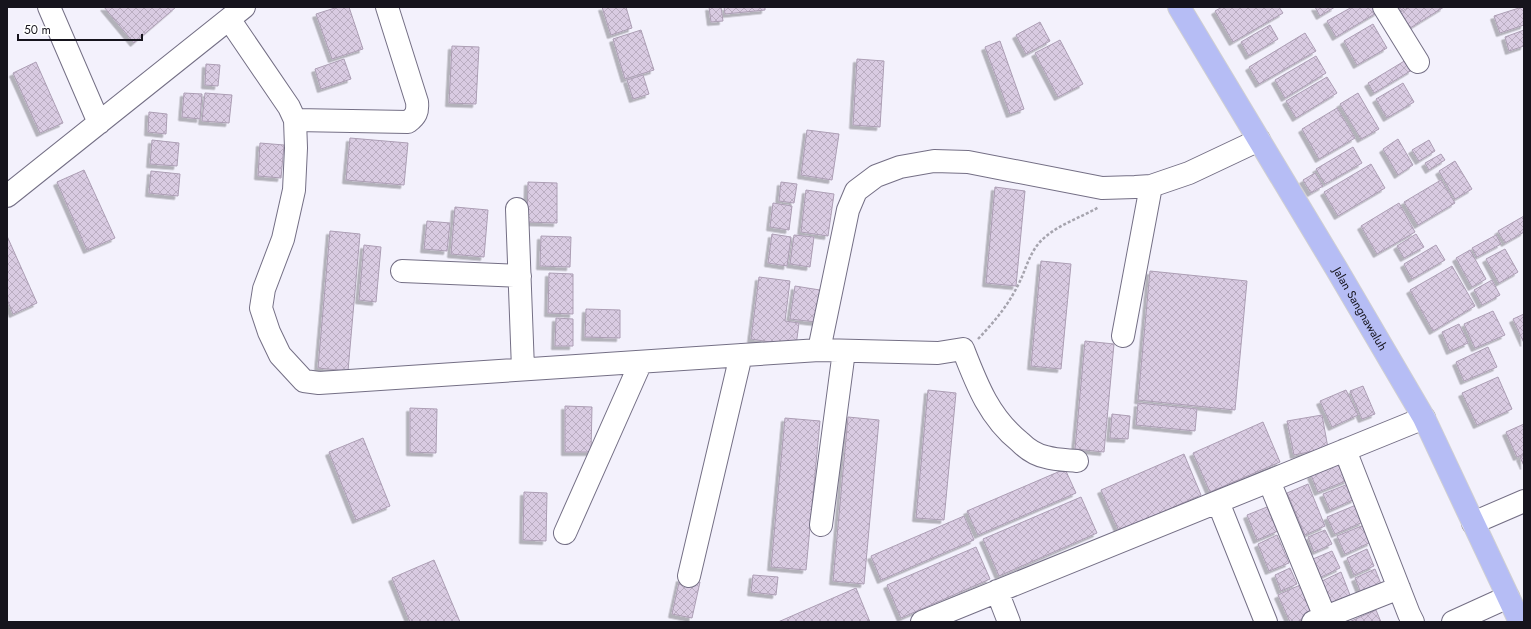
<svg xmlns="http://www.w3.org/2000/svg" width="1531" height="629" viewBox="0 0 1531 629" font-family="Jost,sans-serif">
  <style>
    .building { fill: url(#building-cross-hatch); stroke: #ac9eb4; filter: url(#shadow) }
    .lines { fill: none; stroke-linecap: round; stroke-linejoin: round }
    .minor-casing { stroke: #746f85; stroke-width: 24 }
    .major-casing { stroke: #d0d0d2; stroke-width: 24 }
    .path { stroke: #a6a4ae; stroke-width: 2.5; stroke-dasharray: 3 2; stroke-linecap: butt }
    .minor { stroke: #fff; stroke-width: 22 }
    .major { stroke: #b6bdf5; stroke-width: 22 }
    .labels { text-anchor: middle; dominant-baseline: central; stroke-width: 4; stroke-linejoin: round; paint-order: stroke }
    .street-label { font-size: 12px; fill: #16141d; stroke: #fff }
  </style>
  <defs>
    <pattern id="building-cross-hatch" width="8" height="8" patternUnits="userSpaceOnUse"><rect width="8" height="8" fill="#d9cbe2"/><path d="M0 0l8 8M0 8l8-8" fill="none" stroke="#baadc1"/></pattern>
    <filter id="shadow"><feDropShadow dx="-3.5" dy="3.5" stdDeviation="0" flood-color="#0004"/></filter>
  </defs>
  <rect width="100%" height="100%" fill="#f3f1fc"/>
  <path class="building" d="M104,7H176L134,43Z
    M338,7H349L363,49L332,59L316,14Z
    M602,7H626L632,28L611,35Z
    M709,7H721L723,21L711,22Z
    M724,7H765V10L725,14Z
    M1222,7H1279L1283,13L1233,42L1215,11Z
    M1315,7H1335L1320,16Z
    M1352,7H1375L1378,12L1336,37L1327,21Z
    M1394,7H1406L1398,12Z
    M1409,7H1444L1407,30L1397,14Z
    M1522,7H1524V25L1500,33L1494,16Z
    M1040,22L1050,41L1026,54L1016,35Z
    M1373,24L1387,48L1357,65L1344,41Z
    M1270,25L1278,39L1249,56L1241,42Z
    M641,30L654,70L625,79L613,39Z
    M1524,30V46L1509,51L1505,37Z
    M1305,33L1316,51L1259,84L1249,67Z
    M1060,40L1083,84L1058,97L1035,53Z
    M1000,41L1024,109L1010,114L985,47Z
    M452,46L479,47L476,104L449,103Z
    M1316,56L1326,73L1285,98L1275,80Z
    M344,59L351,79L321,89L315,69Z
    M857,59L884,61L880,127L853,125Z
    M1406,60L1412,70L1374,93L1368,83Z
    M36,62L63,123L40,133L13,73Z
    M206,64L220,65L218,86L205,85Z
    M643,75L649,94L633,99L627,80Z
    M1327,77L1337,93L1296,118L1286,101Z
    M1403,83L1414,102L1387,118L1376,99Z
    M184,93L202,94L200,119L182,117Z
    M205,93L232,95L229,123L202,121Z
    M1358,93L1379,129L1361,139L1340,104Z
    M1337,108L1355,138L1319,159L1302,129Z
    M149,112L167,114L166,134L148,132Z
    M807,130L839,134L832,180L801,175Z
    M350,138L408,143L404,185L346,180Z
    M1398,139L1413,165L1398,175L1383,149Z
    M152,140L179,143L177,166L150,164Z
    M1429,140L1435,151L1419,161L1412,150Z
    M260,143L284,145L281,178L258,176Z
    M1353,147L1362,163L1325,184L1316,169Z
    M1441,154L1445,160L1429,170L1425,163Z
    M1455,161L1472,189L1455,199L1439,171Z
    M1371,164L1385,188L1338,216L1324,192Z
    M84,170L115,238L87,250L57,182Z
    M151,171L180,174L178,196L149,193Z
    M1315,173L1323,186L1311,193L1303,180Z
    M1441,180L1455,203L1418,225L1404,202Z
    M528,182L557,183V223L527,222Z
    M781,182L797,184L794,203L779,201Z
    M995,187L1025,191L1016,286L986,283Z
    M806,190L834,194L828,236L801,232Z
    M773,203L792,206L789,230L770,227Z
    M1399,203L1415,232L1377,254L1361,226Z
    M455,207L488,210L484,257L451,254Z
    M1524,216V232L1505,243L1498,231Z
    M427,221L450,223L447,251L424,249Z
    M330,231L360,234L348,371L318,368Z
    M772,234L791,237L787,266L768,263Z
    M1416,234L1424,247L1404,258L1397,246Z
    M794,235L814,237L810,267L790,264Z
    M1496,235L1501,244L1477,257L1472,248Z
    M7,236L37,303L13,314L7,299Z
    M541,236L571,237L570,267L540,266Z
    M364,245L381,247L376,302L359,300Z
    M1436,245L1445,260L1412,279L1404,264Z
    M1505,249L1518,272L1499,283L1486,259Z
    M1470,250L1486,279L1472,287L1456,258Z
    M1041,261L1071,264L1061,369L1031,366Z
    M1452,266L1475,306L1433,331L1410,290Z
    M1150,271L1247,281L1235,410L1138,400Z
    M549,273L573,274V314L548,313Z
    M759,277L790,281L785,321L799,323L796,346L751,339Z
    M1492,280L1500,295L1482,305L1474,290Z
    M795,286L820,290L816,322L790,319Z
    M586,309L620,310V338L585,337Z
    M1493,311L1505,335L1475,348L1464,324Z
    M1524,314V343L1513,319Z
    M556,318L573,319V346H555Z
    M1459,324L1468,343L1450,351L1442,332Z
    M1085,341L1114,344L1104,452L1075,449Z
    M1488,347L1497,367L1464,381L1456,362Z
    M1498,377L1512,409L1477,425L1462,393Z
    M1363,386L1375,414L1362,419L1350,391Z
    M928,390L956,393L944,520L916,518Z
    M1346,390L1358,415L1332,427L1320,401Z
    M1138,403L1197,409L1195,431L1136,425Z
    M565,406L592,407L591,452H565Z
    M410,408L437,409L436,453L410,452Z
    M1112,414L1130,416L1128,439L1110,438Z
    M1322,415L1328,448L1294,455L1287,421Z
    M848,417L879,420L864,584L833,581Z
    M785,418L820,421L806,570L771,567Z
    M1263,422L1280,462L1210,492L1193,453Z
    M1524,424V454L1517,457L1506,432Z
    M363,438L390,506L356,520L329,452Z
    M1184,454L1201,495L1119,531L1101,490Z
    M1524,455V466L1520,457Z
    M1340,462L1348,480L1318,492L1311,475Z
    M1065,469L1076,493L978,535L967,511Z
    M1308,484L1325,526L1305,535L1287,493Z
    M1348,484L1355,499L1330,510L1323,494Z
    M524,492L547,493L546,541L523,540Z
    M1081,497L1097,533L999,576L983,539Z
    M1356,505L1363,522L1335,534L1327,517Z
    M1267,507L1278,531L1257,540L1247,515Z
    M964,516L974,540L881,580L871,556Z
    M1364,525L1371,542L1345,554L1337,536Z
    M1325,530L1332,544L1314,552L1308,537Z
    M1277,535L1289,563L1269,571L1258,544Z
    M976,547L990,579L901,618L887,585Z
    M1367,549L1374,566L1354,575L1347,558Z
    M1332,551L1340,568L1321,577L1313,559Z
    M434,560L460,622H410L392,578Z
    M1290,568L1297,584L1281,591L1275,575Z
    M1375,569L1381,584L1361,593L1355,578Z
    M1341,572L1350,595L1331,603L1322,581Z
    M753,575L778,577L776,595L751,592Z
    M680,578L700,582L692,618L672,614Z
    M1300,585L1312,615L1297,622H1290L1278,595Z
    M856,588L870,622H778Z
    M1376,610L1381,622H1349Z"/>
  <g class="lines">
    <defs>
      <path id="minor" d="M49,7L99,123
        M1384,7L1418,62
        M229,19L289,107L295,120L296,148L294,190L283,239L264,289L261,308L269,332L280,355L304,381L319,383L819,350L938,353L963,349C977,385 989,417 1020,442C1027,449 1036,455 1046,457C1056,460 1067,460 1077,461
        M295,120L408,122C416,116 418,112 417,102L387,7
        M7,196L244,7
        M517,209L523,369
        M402,271L520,276
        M1123,336L1151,186
        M819,350L848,210L856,191L876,176L900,167L934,161L968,162L1102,188L1135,187L1151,186L1189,173L1259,140
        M1345,450L1409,614L1413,622
        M1269,481L1325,617
        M1218,502L1266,622
        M1473,523L1524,501
        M821,525L844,351
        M565,533L641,362
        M689,576L741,355
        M997,591L1009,622
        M922,622L1424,418
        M1313,622L1399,588
        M1453,622L1508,597"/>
      <g id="major">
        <path id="s1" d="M1179,7L1336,268L1424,418L1520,622"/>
      </g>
    </defs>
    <use href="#minor" class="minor-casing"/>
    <use href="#major" class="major-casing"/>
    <path class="path" d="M978,339C993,323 1007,307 1017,287C1025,273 1028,256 1039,243C1054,226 1080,218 1099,207"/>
    <use href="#minor" class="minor"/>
    <use href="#major" class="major"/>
  </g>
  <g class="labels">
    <g class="street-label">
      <text stroke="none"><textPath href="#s1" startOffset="352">Jalan Sangnawaluh</textPath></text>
    </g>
  </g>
  <rect width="1531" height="629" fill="none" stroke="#16141d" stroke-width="16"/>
  <path d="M18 34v6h124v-6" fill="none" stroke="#16141d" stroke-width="2"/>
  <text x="24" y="34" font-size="12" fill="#16141d" stroke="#ffffff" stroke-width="3" paint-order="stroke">50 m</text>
</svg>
